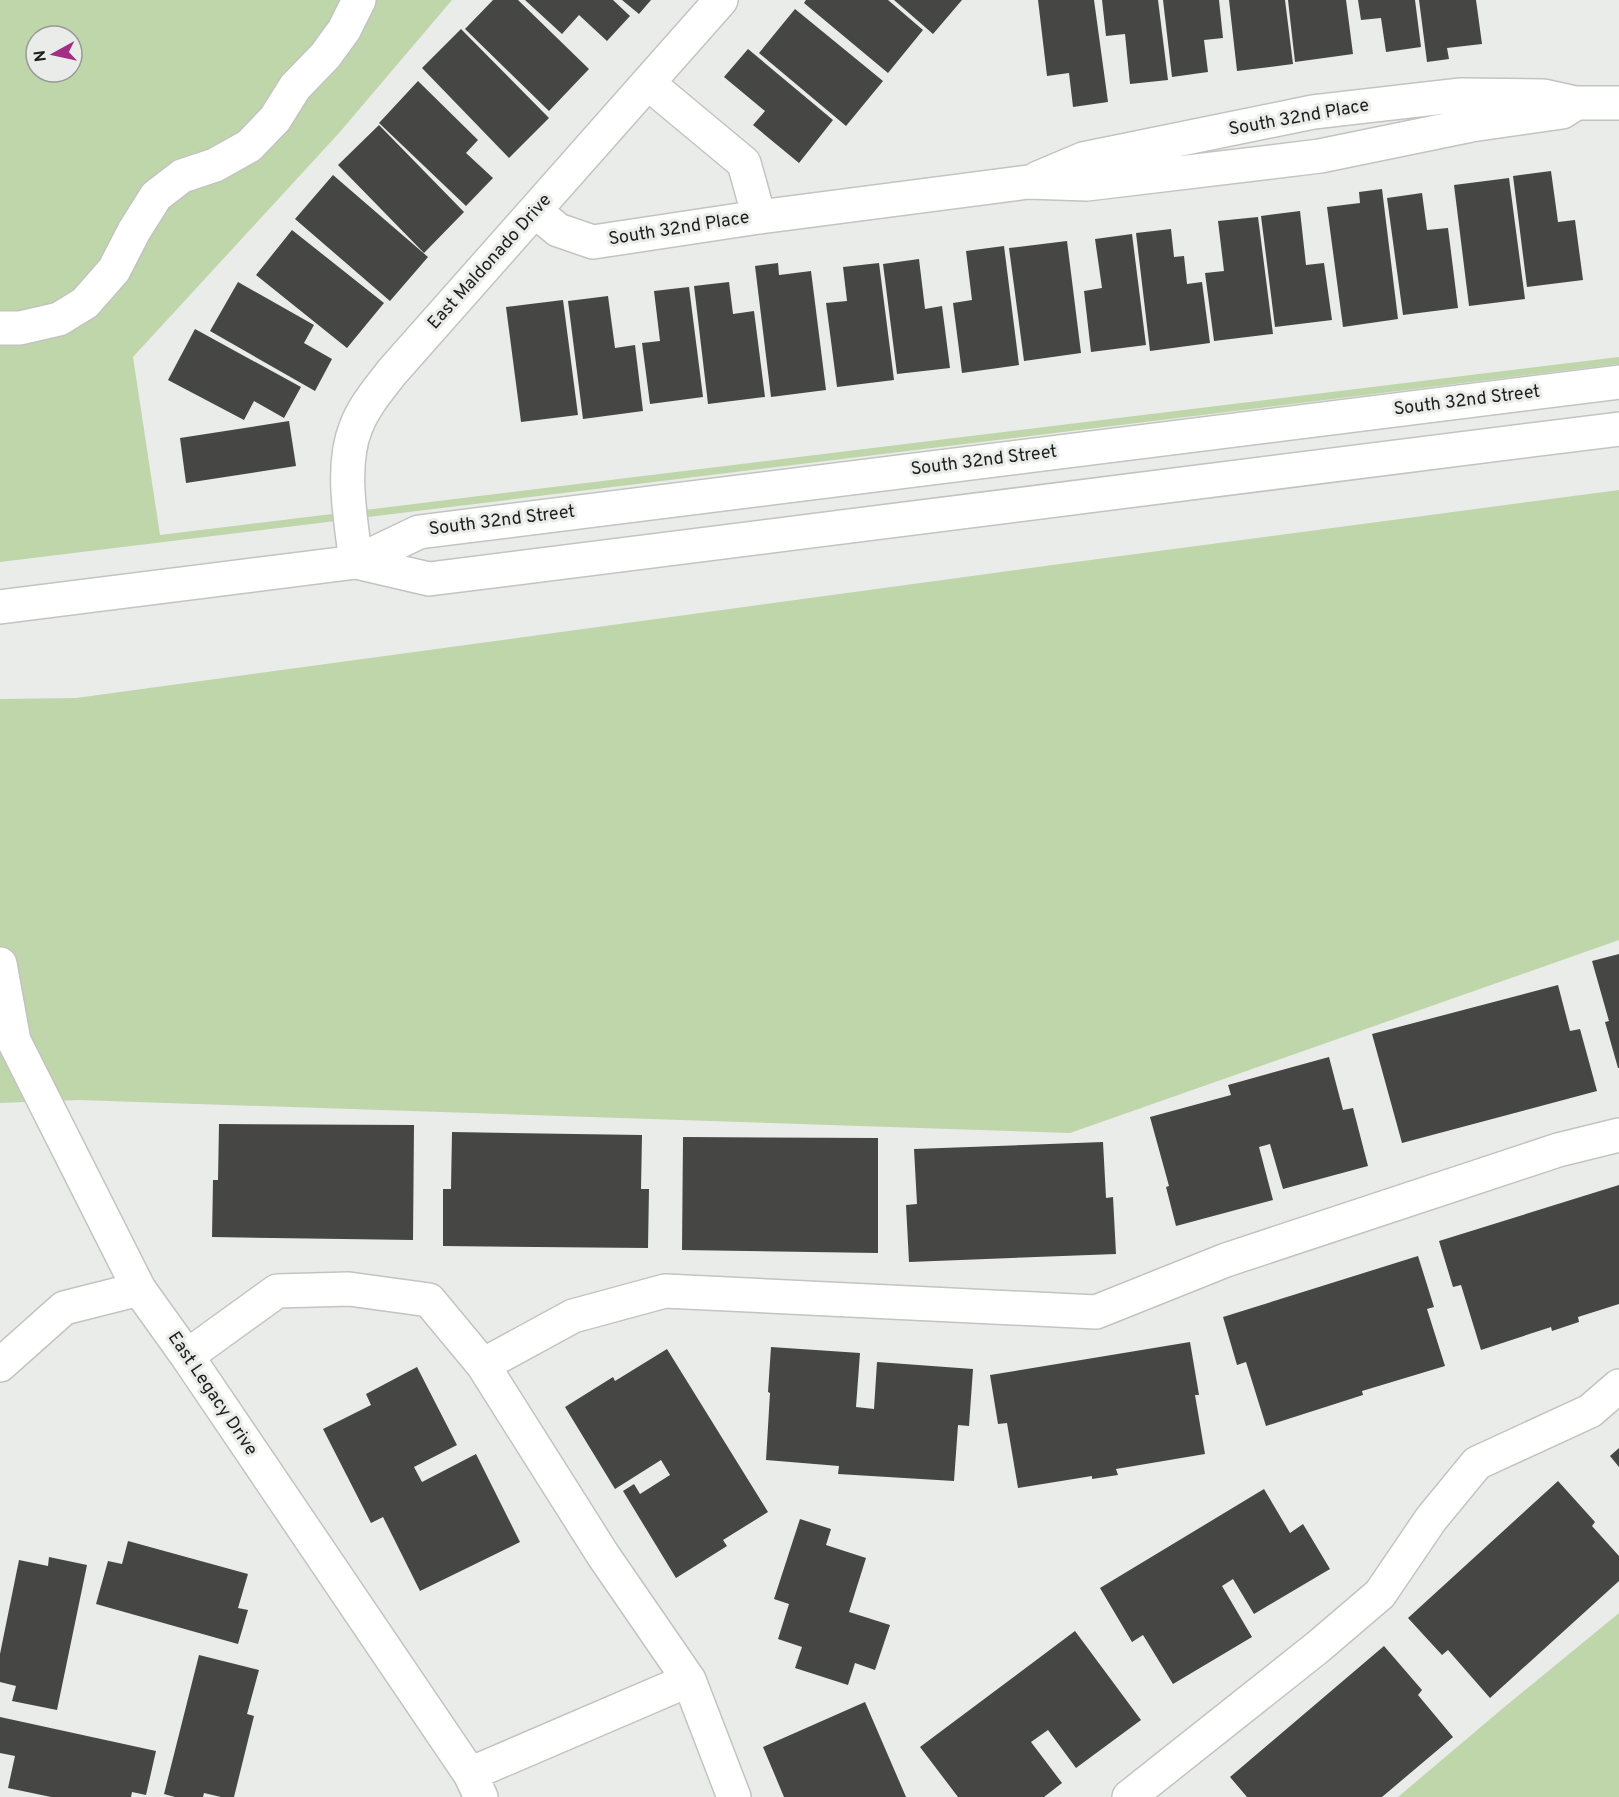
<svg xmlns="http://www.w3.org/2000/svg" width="1619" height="1797" viewBox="0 0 1619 1797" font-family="Overpass,sans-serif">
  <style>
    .green { fill: #bfd5aa; fill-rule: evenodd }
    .building { fill: #464745 }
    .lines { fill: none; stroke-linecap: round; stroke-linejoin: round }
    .minor-casing { stroke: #c2c4c1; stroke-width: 36 }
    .major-casing { stroke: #c2c4c1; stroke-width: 36 }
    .minor { stroke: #fff; stroke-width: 33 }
    .major { stroke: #fff; stroke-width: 33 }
    .labels { text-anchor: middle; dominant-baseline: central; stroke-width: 6; stroke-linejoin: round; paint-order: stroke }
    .street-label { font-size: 18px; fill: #1d1e1d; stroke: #eaece9 }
  </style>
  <rect width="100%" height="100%" fill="#eaece9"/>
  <path class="green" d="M0,0H452L339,133L133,357L160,535L1619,357V364L0,562ZM36,36H72V72H36Z
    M1619,490V940L1070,1133L78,1100L0,1103V699L76,698L1045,566Z
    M1619,1613V1797H1398L1502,1709Z"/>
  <path class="building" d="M493,0H518L589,69L549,111L465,29Z
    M525,0H613L630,16L607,41L579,15L562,34Z
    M622,0H651L639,14Z
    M806,0H888L923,30L888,73L804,3Z
    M894,0H962L933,34Z
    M1038,0H1094L1108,102L1073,107L1069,73L1047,76Z
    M1102,0H1158L1168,80L1130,84L1125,34L1106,36Z
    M1163,0H1219L1223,38L1204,40L1208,72L1172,77Z
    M1229,0H1285L1293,64L1237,71Z
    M1288,0H1346L1353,54L1295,62Z
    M1358,0H1415L1421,47L1386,52L1381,18L1361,20Z
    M1419,0H1476L1482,44L1447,48L1449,59L1427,62Z
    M795,9L883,81L846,126L759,53Z
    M461,29L549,118L509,158L422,68Z
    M748,49L833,120L799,163L753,125L765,111L724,77Z
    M418,81L478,140L466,153L493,178L466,206L379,123Z
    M379,125L464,212L424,253L338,165Z
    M1551,171L1558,222L1575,220L1583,280L1527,287L1513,176Z
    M333,175L428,257L390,301L295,219Z
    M1509,178L1525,299L1469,306L1454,185Z
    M1382,189L1398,319L1343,327L1327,207L1360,203L1359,192Z
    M1422,193L1427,230L1448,228L1458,308L1403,315L1387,198Z
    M1300,211L1306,265L1324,263L1332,320L1275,327L1261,216Z
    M1258,217L1273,334L1214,341L1205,273L1224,271L1218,221Z
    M1171,229L1174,257L1184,256L1187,284L1202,282L1210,343L1150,351L1136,233Z
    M292,230L384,303L347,348L256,275Z
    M1132,234L1146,345L1091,352L1084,291L1102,288L1095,239Z
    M1067,241L1081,353L1024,361L1009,248Z
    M1004,246L1019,365L962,373L953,303L972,300L966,251Z
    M919,259L925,309L942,306L950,368L897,374L883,264Z
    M778,263L779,275L811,271L826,390L771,397L755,266Z
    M879,263L894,380L837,387L826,303L847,301L843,267Z
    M238,282L314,325L304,343L332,359L315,391L210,331Z
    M729,282L733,314L754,311L765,397L708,404L694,286Z
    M689,287L703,397L650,404L642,343L660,341L654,291Z
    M608,296L615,348L635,345L643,411L583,419L568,301Z
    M563,300L578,415L521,422L506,307Z
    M195,329L301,387L284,418L254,401L244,420L168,380Z
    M289,421L296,466L186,483L180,438Z
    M1619,954V1068H1618L1605,1022L1609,1021L1592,961Z
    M1558,985L1570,1031L1580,1029L1597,1091L1402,1143L1372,1034Z
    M1329,1057L1343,1110L1353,1108L1368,1166L1283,1189L1270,1144L1259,1147L1273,1200L1176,1226L1166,1187L1169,1186L1150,1117L1231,1095L1228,1085Z
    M219,1124L414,1125L413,1240L212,1237L213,1180H218Z
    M452,1132L642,1135L641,1189H649L648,1248L443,1246V1189H451Z
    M683,1137L878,1138V1253L682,1250Z
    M1103,1142L1106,1198L1113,1197L1116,1254L909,1262L906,1205L917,1204L914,1149Z
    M1619,1185V1304L1578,1317L1579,1322L1552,1331L1551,1327L1481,1350L1461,1285L1453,1287L1439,1241Z
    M1418,1256L1434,1307L1427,1309L1445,1366L1362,1391L1363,1395L1266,1426L1246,1362L1237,1365L1223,1317Z
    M1190,1342L1199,1395H1195L1205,1454L1116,1469L1118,1475L1092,1479V1476L1018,1488L1007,1423L998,1424L990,1375Z
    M771,1347L860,1353L856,1407L874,1409L877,1362L973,1369L969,1426L958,1425L954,1481L838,1474L839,1466L766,1460L770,1393L768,1392Z
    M667,1349L768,1512L723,1540L727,1546L676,1578L623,1491L634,1484L640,1494L670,1475L661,1460L615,1489L565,1407L613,1377L615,1381Z
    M417,1367L457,1445L414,1467L422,1482L476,1454L520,1542L420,1591L383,1517L371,1523L323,1429L371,1405L366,1394Z
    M1619,1448V1467L1610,1456Z
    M1558,1481L1595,1522L1592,1526L1619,1556V1581L1490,1698L1448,1650L1442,1655L1408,1618Z
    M1264,1489L1290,1533L1303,1524L1330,1569L1254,1614L1233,1579L1222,1586L1252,1637L1173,1684L1143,1635L1132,1642L1100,1588Z
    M800,1519L831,1529L826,1545L866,1558L849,1612L890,1625L875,1670L855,1663L848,1685L795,1668L802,1647L778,1639L789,1604L774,1599Z
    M128,1541L248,1574L238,1608L248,1610L238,1644L96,1604L108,1561L122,1564Z
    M49,1557L87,1565L57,1710L12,1701L16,1686L0,1682V1654L19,1560L48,1566Z
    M1075,1631L1141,1720L1076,1768L1048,1730L1031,1742L1062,1783L1044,1797H958L920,1747Z
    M1384,1646L1422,1690L1418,1695L1453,1737L1382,1797H1247L1230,1777Z
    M199,1655L259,1670L247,1714L254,1716L234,1797H221L204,1793L203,1797H175L164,1794Z
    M865,1702L906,1797H784L763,1747Z
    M0,1717L156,1751L146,1795L132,1792L131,1797H51L8,1788L15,1756L0,1753Z"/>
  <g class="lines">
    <defs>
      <path id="minor" d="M649,84L744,163L759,217
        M1038,178L1083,159L1313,112L1461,95L1544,96L1576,103H1619
        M535,211L558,230L593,242L759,217L1028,182L1087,184L1320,156L1471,125L1562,112L1576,103
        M0,328H20L59,319L85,303L114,270L134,231L156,196L182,176L215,165L249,146L275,119L295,87L325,56L344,30L359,0
        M356,562C351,521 340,466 356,427C364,406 379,389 392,372L721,0
        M0,964L14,1041L139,1289L187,1356L470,1774L481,1797
        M187,1356L277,1291L349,1289L429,1300L483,1365L603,1555L689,1680L734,1797
        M0,1365L64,1308L139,1289
        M483,1365L573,1316L665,1291L1096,1312L1226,1260L1558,1150L1619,1135
        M470,1774L689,1680
        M1129,1797L1318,1647L1380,1594L1431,1519L1477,1463L1590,1411L1619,1386"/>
      <path id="major" d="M356,562L429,579L1619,429
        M0,607L356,562L419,532L1619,382"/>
    </defs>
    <use href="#minor" class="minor-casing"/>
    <use href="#major" class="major-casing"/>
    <use href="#minor" class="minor"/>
    <use href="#major" class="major"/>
  </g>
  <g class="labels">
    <g class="street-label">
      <text transform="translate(1299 118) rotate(-10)">South 32nd Place</text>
      <text transform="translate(679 229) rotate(-9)">South 32nd Place</text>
      <text transform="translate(490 262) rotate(-48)">East Maldonado Drive</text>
      <text transform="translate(1467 401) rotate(-7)">South 32nd Street</text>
      <text transform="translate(984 461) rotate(-7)">South 32nd Street</text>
      <text transform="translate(502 521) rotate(-7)">South 32nd Street</text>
      <text transform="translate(212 1394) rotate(56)">East Legacy Drive</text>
    </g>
  </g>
  <g transform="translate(54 54) rotate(262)"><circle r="28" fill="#eaece9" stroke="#989a97" stroke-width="1.5"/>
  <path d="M0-4.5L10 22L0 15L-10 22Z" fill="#a42e86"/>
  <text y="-9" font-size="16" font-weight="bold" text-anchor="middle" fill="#1d1e1d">N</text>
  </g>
</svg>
